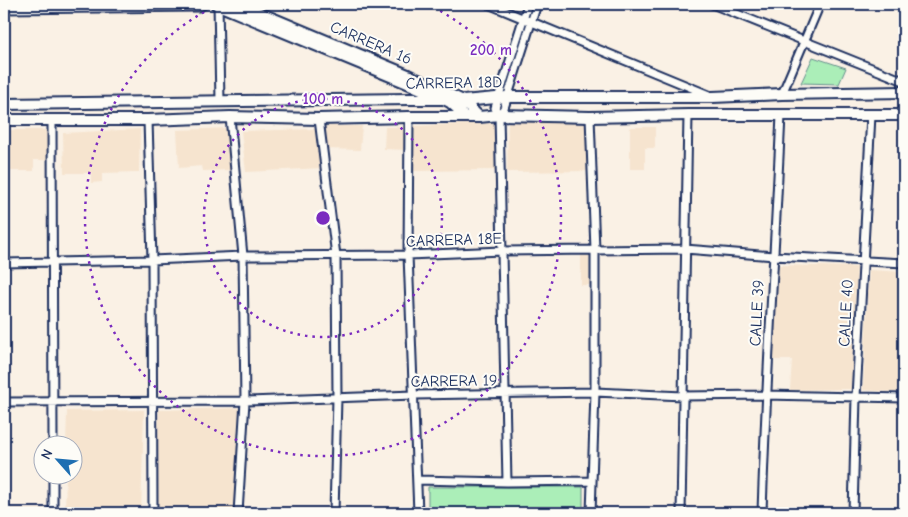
<svg xmlns="http://www.w3.org/2000/svg" width="908" height="517" viewBox="0 0 908 517" font-family="'Comic Neue',sans-serif">
  <style>
    .built { fill: #f6e4cf }
    .green { fill: #abeeb8; stroke: #638e8b }
    .lines { fill: none; stroke-linecap: round; stroke-linejoin: round }
    .street-casing { stroke: #1b2f5e; stroke-width: 11 }
    .secondary-casing { stroke: #1b2f5e; stroke-width: 14 }
    .primary-casing { stroke: #1b2f5e; stroke-width: 14 }
    .street { stroke: #fdfcf7; stroke-width: 7 }
    .secondary { stroke: #fdfcf7; stroke-width: 10 }
    .primary { stroke: #fdfcf7; stroke-width: 10 }
    .ring { fill: none; stroke: #7b2cbf; stroke-width: 2.5; stroke-dasharray: 2.5 5 }
    .labels { text-anchor: middle; dominant-baseline: central; stroke-width: 4; stroke-linejoin: round; paint-order: stroke }
    .street-label { font-size: 16px; fill: #1b2f5e; stroke: #fdfcf7 }
    .centre { fill: #7b2cbf; stroke: #fdfcf7; stroke-width: 2.5 }
    .ring-label { font-size: 15px; text-anchor: middle; font-weight: bold; fill: #7b2cbf; stroke: #fdfcf7; stroke-width: 4; stroke-linejoin: round; paint-order: stroke }
  </style>
  <rect width="100%" height="100%" fill="#faf1e5"/>
  <filter id="ink" filterUnits="userSpaceOnUse"><feTurbulence type="fractalNoise" baseFrequency=".02" numOctaves="2"/><feDisplacementMap in="SourceGraphic" scale="10" xChannelSelector="R" yChannelSelector="G"/><feConvolveMatrix kernelMatrix="1 2 1 2 8 2 1 2 1" color-interpolation-filters="sRGB"/></filter>
  <g filter="url(#ink)">
    <path class="built" d="M588,120L589,171L507,172L508,122Z
      M495,123V170L412,171V126Z
      M322,126H362L360,150L324,149Z
      M385,127H408L407,150L384,149Z
      M630,127H655V148H645V169H630Z
      M229,128L231,170L203,171L202,166L179,168L177,130Z
      M140,129L139,172L102,173V182L91,183V173H64L63,133Z
      M318,129L322,168L246,172L241,131Z
      M4,130H48V160H34V171H4Z
      M581,255H591L592,285H581Z
      M777,265L857,267L851,389L790,390L792,360H773Z
      M869,270L904,272V393L863,390Z
      M241,408L239,513H155L159,410Z
      M144,410L141,513H65L66,475L72,474V444H66L67,411Z"/>
    <path class="green" d="M813,57L846,68L839,84L801,83Z
      M428,487H583V513H428Z"/>
    <g class="lines">
      <defs>
        <path id="street" d="M218,4L220,101
          M488,4L709,95
          M712,4L804,41L904,81
          M4,9L199,7L205,4
          M782,94L820,4
          M499,115L504,108L537,4
          M230,117L243,256L245,401L238,513
          M409,117L408,255L418,513
          M590,117L595,250V392L591,513
          M319,119L336,256L337,398L334,513
          M52,120L53,444
          M148,120L152,260L153,513
          M4,263L152,260L243,256L408,255L502,251L685,249L774,256L904,263
          M4,402L245,401L414,395L595,392L683,396L766,395L904,398
          M417,480L507,482L591,481
          M507,482L499,115L495,108L528,4
          M53,513V474
          M681,513L688,115
          M762,513C766,380 775,248 781,115
          M853,513L856,397L871,115"/>
        <path id="secondary" d="M216,4L405,82L444,99L450,102L458,109L463,116
          M238,4L408,75L463,101L479,117"/>
        <path id="primary" d="M4,104L410,99H444L463,101L507,97H713L782,94L904,92
          M4,120H148L230,117L319,119L409,117H479L499,115L590,117L688,115H904"/>
      </defs>
      <use href="#street" class="street-casing"/>
      <use href="#secondary" class="secondary-casing"/>
      <use href="#primary" class="primary-casing"/>
      <use href="#street" class="street"/>
      <use href="#secondary" class="secondary"/>
      <use href="#primary" class="primary"/>
    </g>
  </g>
  <g class="ring">
    <circle cx="323" cy="218" r="119"/>
    <path d="M427 4A238 238 0 1 1 219 4"/>
  </g>
  <g class="labels">
    <g class="street-label">
      <text transform="translate(371 43) rotate(23)">CARRERA 16</text>
      <text transform="translate(454 83) rotate(-1)">CARRERA 18D</text>
      <text transform="translate(454 240) rotate(-2)">CARRERA 18E</text>
      <text transform="translate(757 313) rotate(-87)">CALLE 39</text>
      <text transform="translate(846 313) rotate(-87)">CALLE 40</text>
      <text transform="translate(454 381) rotate(-1)">CARRERA 19</text>
    </g>
  </g>
  <circle cx="323" cy="218" r="8" class="centre"/>
  <g class="ring-label">
    <text x="491" y="55">200 m</text>
    <text x="323" y="104">100 m</text>
  </g>
  <rect width="908" height="517" fill="none" stroke="#fdfcf7" stroke-width="20"/>
  <rect x="10" y="10" width="888" height="497" fill="none" stroke="#1b2f5e" stroke-width="2" filter="url(#ink)"/>
  <g transform="translate(58 460) rotate(297)"><circle r="24" fill="#fdfcf7" stroke="#a3aaba"/>
  <path d="M0-4L9 19L0 12L-9 19Z" fill="#1f6fb2"/>
  <text y="-8" font-size="14" font-weight="bold" text-anchor="middle" fill="#1b2f5e">N</text>
  </g>
</svg>
